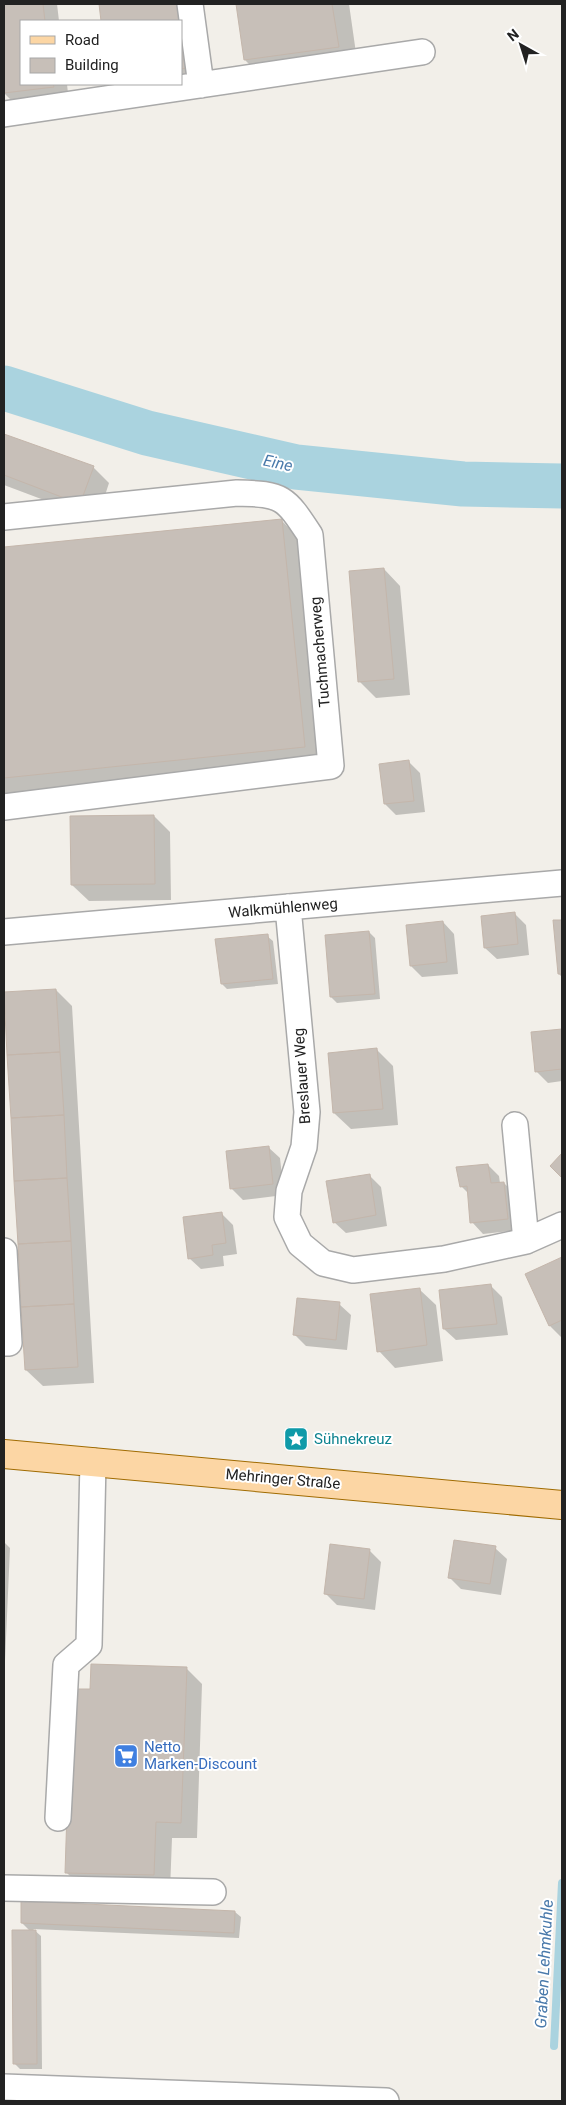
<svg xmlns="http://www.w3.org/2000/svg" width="566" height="2105" viewBox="0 0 566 2105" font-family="Roboto,sans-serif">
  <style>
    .shadow { fill: #0003 }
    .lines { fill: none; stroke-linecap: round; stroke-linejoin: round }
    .stream { stroke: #aad3df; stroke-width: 8 }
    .river { stroke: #aad3df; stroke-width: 45 }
    .building { fill: #c7bfb8; stroke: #c4b6ab }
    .minor-casing { stroke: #a9a9a9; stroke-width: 28 }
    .major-casing { stroke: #a06b00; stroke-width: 30 }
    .minor { stroke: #fff; stroke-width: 25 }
    .major { stroke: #fcd6a4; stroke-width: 28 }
    .labels { text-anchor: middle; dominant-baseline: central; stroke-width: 4; stroke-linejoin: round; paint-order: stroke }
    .street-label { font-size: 15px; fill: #222; stroke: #fff }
    .culture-label { font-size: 15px; fill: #0d838f; stroke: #fff; text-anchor: start }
    .shop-label { font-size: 15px; fill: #366cbe; stroke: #fff; text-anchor: start }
    .water-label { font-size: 16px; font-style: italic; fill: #4a7aab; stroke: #fff }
  </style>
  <rect width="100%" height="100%" fill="#f2efe9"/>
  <path class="shadow" d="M4,4H57L59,21H21V84H67L69,103L20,109L4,93Z
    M100,4H200L213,87L132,100L115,84H181V21H103Z
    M237,4H349L358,67L265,80L245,60Z
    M4,436L93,467L109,483L97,520L4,485Z
    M282,521L302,541L324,767L4,800V549Z
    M384,569L400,586L410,695L376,698L360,682L350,572Z
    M409,762L420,773L425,812L396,815L385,804Z
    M154,816L170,832L171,900L89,901L72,885Z
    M514,913L526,925L529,955L497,959L485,948Z
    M562,921V977L559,974L555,922Z
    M443,922L454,934L458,974L422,977L411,966Z
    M369,932L375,938L380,999L337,1003L331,997Z
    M267,936L273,941L278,984L227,989L222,984Z
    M56,990L72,1006L94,1383L43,1386L26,1370Z
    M562,1030V1081L548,1083L536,1071L533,1033Z
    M377,1050L393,1066L398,1125L351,1129L334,1113Z
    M268,1147L280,1158L284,1195L243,1200L231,1188Z
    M488,1165L499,1176L500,1183H504L515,1194L519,1230L483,1234L472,1222L469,1194L461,1186Z
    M369,1175L381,1187L387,1226L346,1233L334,1222Z
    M221,1213L233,1225L237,1254L223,1256L224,1266L201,1269L189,1258Z
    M562,1258V1336L561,1337L550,1326L526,1274Z
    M491,1286L502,1297L508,1335L456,1340L444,1329Z
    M419,1289L436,1305L443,1361L395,1368L379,1351Z
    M339,1304L351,1315L347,1350L306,1346L295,1335Z
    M4,1542L10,1548L4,1684Z
    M495,1548L507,1559L501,1595L461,1589L449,1577Z
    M369,1550L381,1562L375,1610L337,1605L326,1594Z
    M186,1668L202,1684L197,1838H172L170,1891L83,1889L66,1872L92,1691Z
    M235,1912L241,1917L239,1938L33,1929L41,1936L42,2069H20L14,2063L30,1931L22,1923Z"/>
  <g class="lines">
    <path class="stream" d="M554,2046L562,1883"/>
    <path class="river" d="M4,388L147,433L296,467L463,484L562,486"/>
  </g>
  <path class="building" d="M4,4H43L45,21H21V84H53L54,87L4,93Z
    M99,4H184L193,67L181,69V21H101Z
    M236,4H332L339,47L244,60Z
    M4,434L94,466L80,504L4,475Z
    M282,519L305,747L4,778V547Z
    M384,568L394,679L358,682L349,571Z
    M409,760L414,801L384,804L379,764Z
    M154,815L155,884L71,885L70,816Z
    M515,912L518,944L484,948L481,916Z
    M553,920H562V974H558Z
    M443,921L447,962L410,966L406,925Z
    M369,931L375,994L330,997L325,935Z
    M268,934L273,979L221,984L215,939Z
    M56,989L60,1052L7,1055L4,992Z
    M562,1029V1069L535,1072L531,1032Z
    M377,1048L383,1109L333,1113L328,1053Z
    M60,1052L64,1115L11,1118L7,1055Z
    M64,1115L67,1178L14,1181L11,1118Z
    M269,1146L273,1184L230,1189L226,1151Z
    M562,1153V1178L550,1166Z
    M488,1164L491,1183L504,1182L508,1219L470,1223L467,1186L460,1187L456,1167Z
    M370,1174L376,1215L333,1223L326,1181Z
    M67,1178L71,1241L18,1244L14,1181Z
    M222,1212L226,1243L212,1245L213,1255L188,1259L183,1217Z
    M71,1241L74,1304L21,1307L18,1244Z
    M562,1257V1320L549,1326L525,1274Z
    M491,1284L497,1324L443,1329L439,1290Z
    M420,1288L427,1345L377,1352L370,1294Z
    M297,1298L340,1302L336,1340L293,1335Z
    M74,1304L78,1367L25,1370L21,1307Z
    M454,1540L496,1546L490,1584L448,1578Z
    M330,1544L370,1549L364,1599L324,1594Z
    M91,1664L187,1667L181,1823L156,1822L154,1875L65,1873L71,1689H90Z
    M21,1901L235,1911L234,1933L21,1923Z
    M12,1930H36L37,2064H13Z"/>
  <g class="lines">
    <defs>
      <path id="minor" d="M190,4L201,85
        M4,114L422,52
        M4,517L237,493C283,494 285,497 310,535L331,766L4,807
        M288,907L307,1112L304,1147L289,1191L287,1217L300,1244L323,1263L353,1270L444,1259L526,1241L562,1225
        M4,932L562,883
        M515,1125L526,1241
        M4,1251L9,1343H4
        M58,1818L66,1665L89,1645L93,1461
        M4,1888L213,1892
        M4,2087L386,2101"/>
      <path id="major" d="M4,1454L562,1505"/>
    </defs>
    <use href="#minor" class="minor-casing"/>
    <use href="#major" class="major-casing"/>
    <use href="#minor" class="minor"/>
    <use href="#major" class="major"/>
  </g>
  <defs>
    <symbol id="sight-square" viewBox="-11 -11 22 22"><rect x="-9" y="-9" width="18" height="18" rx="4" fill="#0f9aa8" stroke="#fff"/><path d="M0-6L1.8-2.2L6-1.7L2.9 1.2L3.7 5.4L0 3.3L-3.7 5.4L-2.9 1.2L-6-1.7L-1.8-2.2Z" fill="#fff"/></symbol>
    <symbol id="supermarket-square" viewBox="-11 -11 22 22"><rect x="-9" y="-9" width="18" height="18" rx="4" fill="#3f7fe0" stroke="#fff"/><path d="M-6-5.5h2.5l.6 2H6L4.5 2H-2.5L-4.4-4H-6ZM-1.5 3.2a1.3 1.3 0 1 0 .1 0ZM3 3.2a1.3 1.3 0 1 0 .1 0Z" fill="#fff"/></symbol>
  </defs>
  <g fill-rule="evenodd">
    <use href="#sight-square" x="282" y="1425" width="28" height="28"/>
    <use href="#supermarket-square" x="112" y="1742" width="28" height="28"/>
  </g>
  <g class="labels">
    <g class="street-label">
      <text transform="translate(320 652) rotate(-95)">Tuchmacherweg</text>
      <text transform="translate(283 908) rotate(-5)">Walkmühlenweg</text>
      <text transform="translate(302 1076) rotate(-94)">Breslauer Weg</text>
      <text transform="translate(283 1479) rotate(5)">Mehringer Straße</text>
    </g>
    <g class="culture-label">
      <text x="314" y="1439">Sühnekreuz</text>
    </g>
    <g class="shop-label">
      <text x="144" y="1747">Netto<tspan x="144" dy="17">Marken-Discount</tspan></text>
    </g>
    <g class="water-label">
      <text transform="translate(278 463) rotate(12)">Eine</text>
      <text transform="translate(544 1964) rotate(-87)">Graben Lehmkuhle</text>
    </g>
  </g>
  <rect width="566" height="2105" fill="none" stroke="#222222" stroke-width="10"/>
  <rect x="20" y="20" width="162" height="65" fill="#ffffff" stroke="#a7a7a7"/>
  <rect x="30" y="36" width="25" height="8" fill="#fcd6a4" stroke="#a7a7a7"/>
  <text x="65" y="45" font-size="15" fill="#222222">Road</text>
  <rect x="30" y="58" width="25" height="15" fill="#c7bfb8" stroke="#a7a7a7"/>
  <text x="65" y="70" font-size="15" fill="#222222">Building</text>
  <g transform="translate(521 45) rotate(321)" stroke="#ffffff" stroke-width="4" paint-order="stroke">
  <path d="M0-4L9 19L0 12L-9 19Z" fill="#222222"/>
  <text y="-8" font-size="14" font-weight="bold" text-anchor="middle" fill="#222222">N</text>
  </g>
</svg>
